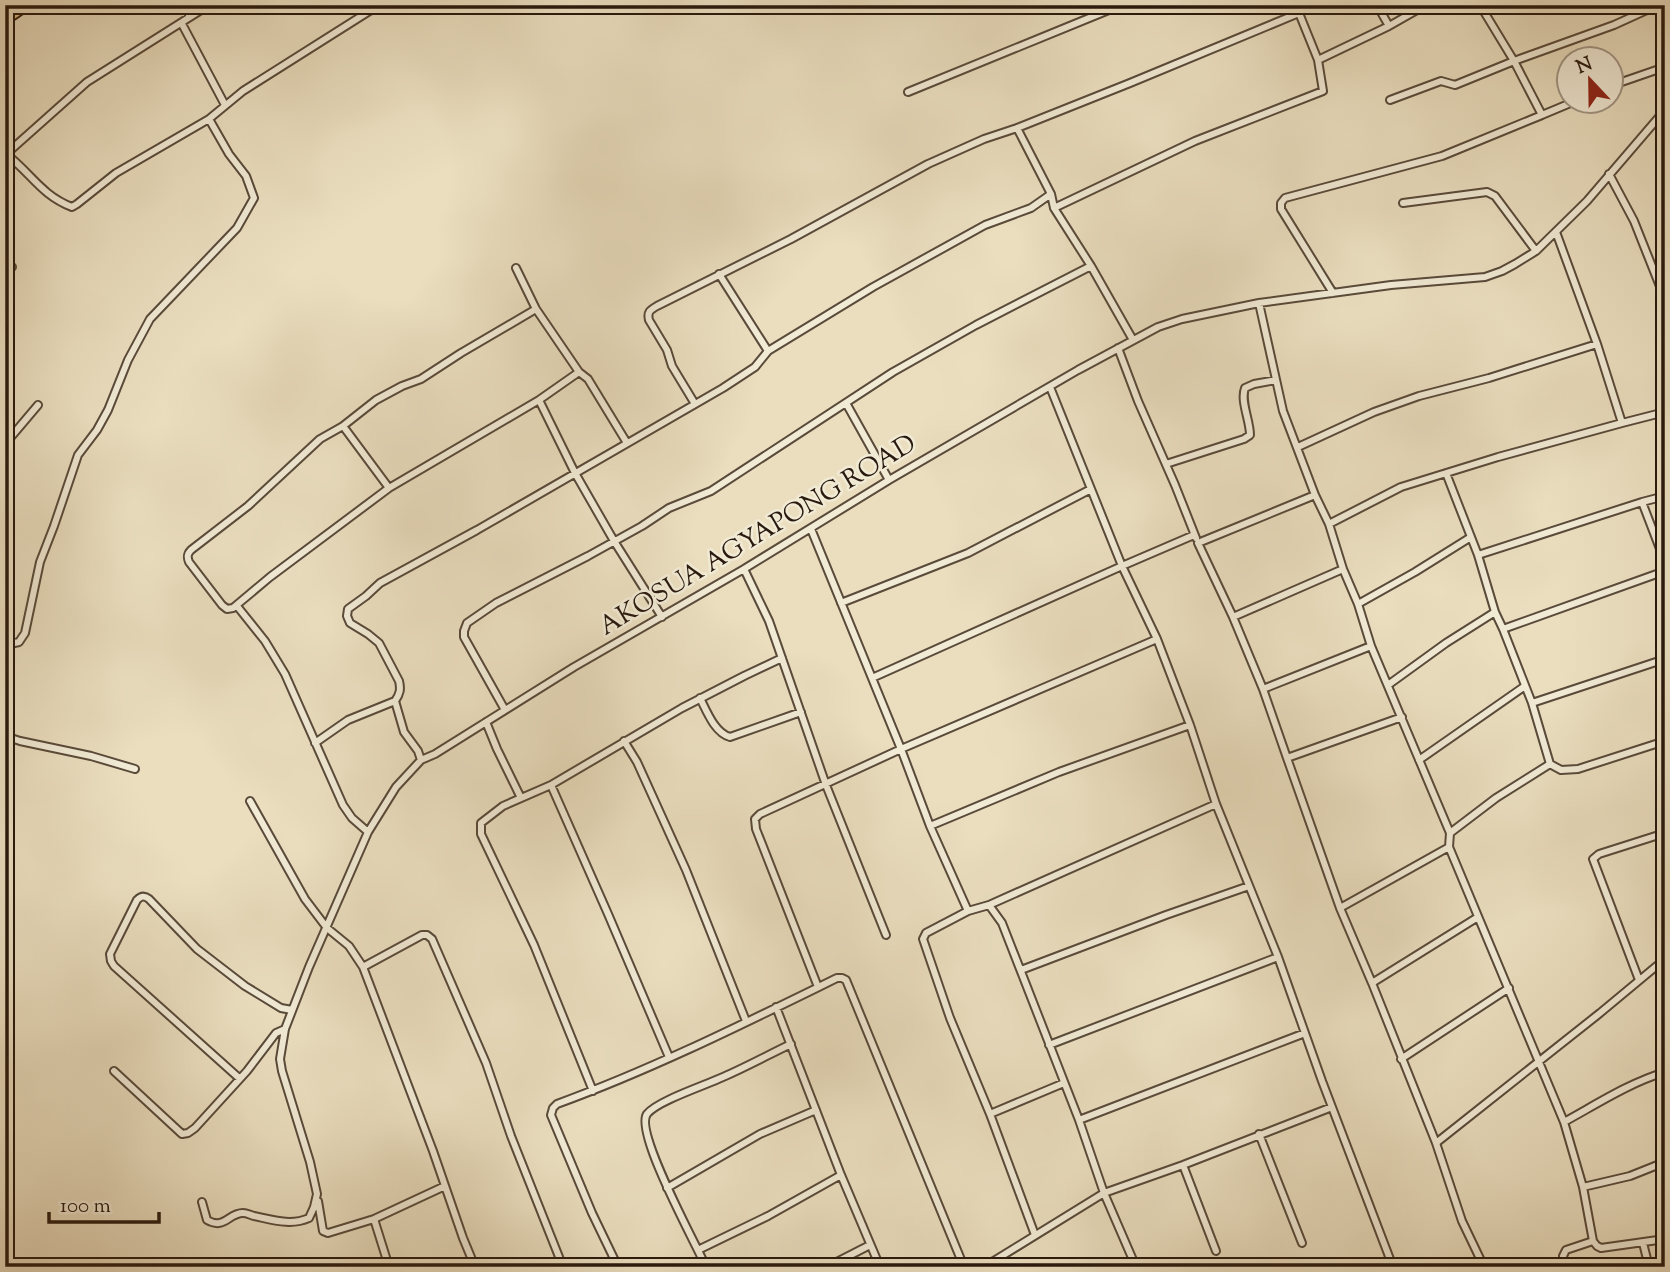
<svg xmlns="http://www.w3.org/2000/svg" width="1670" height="1272" viewBox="0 0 1670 1272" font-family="'Sorts Mill Goudy',serif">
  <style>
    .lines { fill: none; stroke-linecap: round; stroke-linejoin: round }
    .street-casing { stroke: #594a3a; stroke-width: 10 }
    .highway-casing { stroke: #29190e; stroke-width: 16 }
    .street { stroke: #f1ead5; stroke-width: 6 }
    .highway { stroke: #e5bf80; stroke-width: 12 }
    .labels { text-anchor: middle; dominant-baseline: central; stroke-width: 5; stroke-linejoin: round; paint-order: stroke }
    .street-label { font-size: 26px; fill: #29190e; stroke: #f1ead5 }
  </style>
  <rect width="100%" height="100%" fill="#eadebf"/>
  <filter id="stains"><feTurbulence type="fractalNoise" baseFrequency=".00286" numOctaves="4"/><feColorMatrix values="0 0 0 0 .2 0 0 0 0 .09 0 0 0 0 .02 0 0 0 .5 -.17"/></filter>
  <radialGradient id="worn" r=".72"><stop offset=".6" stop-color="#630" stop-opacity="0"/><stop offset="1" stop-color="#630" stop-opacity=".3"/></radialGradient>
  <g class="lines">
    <defs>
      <path id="street" d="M185,5L190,17
        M1377,5L1389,26
        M1480,5L1514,61L1614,25L1658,5
        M182,24L225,105
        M1318,60L1389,26L1426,5
        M1610,86L1665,67
        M908,92L1121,5
        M1390,100L1441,81L1455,85L1514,61L1542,115L1573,102
        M1017,128L1051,194L1054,208L1091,266L1133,340
        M6,154C31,173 41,195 72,207L77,204L116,173L209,119L243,91L379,5
        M5,155L87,82L209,5
        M1609,174L1634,221L1665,299
        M1403,203L1487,192L1495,196L1536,251
        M1556,232L1597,344L1622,423L1665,412
        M5,260L12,267
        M516,268L536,309L579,372L588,379L627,443
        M719,274L768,351
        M1333,293L1281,209V203L1285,198L1442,156L1542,115
        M1259,303L1283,411L1315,495L1329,524L1343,569L1358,604L1371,646L1450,833L1449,847L1564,1122L1583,1187L1593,1241L1597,1246L1601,1248L1665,1239
        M1118,348L1138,401L1175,485L1196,538
        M1050,387L1122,566L1194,535
        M539,400L575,473L614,541L662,617
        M846,403L889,480
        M695,404L672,366L667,350L649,320C647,312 650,310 657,306L791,239L928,164L984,139L1017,128L1130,83L1299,13L1318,60L1323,91L1195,141L1054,208
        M343,426L376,400L402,386L421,379L461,353L536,309
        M5,444L38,405
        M1298,447L1374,412L1419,396L1489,378L1597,344
        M1166,464L1244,439L1250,435C1250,420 1240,401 1245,388L1254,384L1276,380
        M1446,473L1478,555L1495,612L1503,629L1532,703L1550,764L1561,770L1578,769L1665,741
        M389,488L343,426L320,439L248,506L191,550C187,554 187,557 189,562L222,605L227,609L233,608L270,577L389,488L539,400L579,372
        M1315,495L1198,543L1233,617L1263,689L1287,758L1402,717
        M1642,502L1665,562
        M1329,524L1401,487L1498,457L1622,423
        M811,529L901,749L930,826L968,911L989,905L1002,923L1079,1120L1104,1193L1136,1267
        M1478,555L1642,502L1665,496
        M744,569L769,621L826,785L886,935
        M841,603L968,553L1091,489
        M1358,604L1415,572L1471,537
        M237,606L265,641L285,674L343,805L352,818L368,832
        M1233,617L1343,569
        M1503,629L1665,571
        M5,645L19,642L25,633L40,562L54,526L78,455L97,430L108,410L128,360L150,319L237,228L254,198L246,176L229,154L209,119
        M872,678L1122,566L1157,639L1190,725L1216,804L1278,957L1322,1081L1393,1267
        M1388,685L1446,643L1495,612
        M1263,689L1371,646
        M700,698C707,712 715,733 730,737L801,712
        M395,701L404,732L418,751L421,760
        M1532,703L1665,659
        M505,710L464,637V631L467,623L496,603L588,556L642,526L669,508L711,491L893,372L976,325L1091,266
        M486,722L497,749L521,798
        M5,736L20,741L91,756L135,769
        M624,741L637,762L686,870L746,1021
        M315,743L348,720L395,701C400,694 401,689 399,681L379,643L368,634L350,623L347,616L348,609L366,596L380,583L477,530L723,388L755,367L768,351L873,287L985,225L1031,208L1051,194
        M1287,758L1340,908L1372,983L1436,1143L1462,1221L1484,1267
        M1419,760L1525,686
        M551,785L608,914L669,1057
        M250,801L305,899L327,928L349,946L363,967L433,1151L463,1238L475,1267
        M930,826L1059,772L1190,725
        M1450,833L1496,798L1550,764
        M989,905L1216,804
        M1340,908L1449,847
        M968,911L926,933L923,939L950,1018L990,1114L1035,1235
        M363,967L422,935H427L432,939L486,1063L511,1136L563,1267
        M1021,970L1166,915L1249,886
        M1639,980L1593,859L1599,854L1665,833
        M1372,983L1478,917
        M818,987L756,829L755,819L760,814L901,749L1157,639
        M776,1007L841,1175L880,1267
        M1049,1045L1278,957
        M1401,1059L1509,988
        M114,1071L182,1134L188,1133L195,1128L247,1071L276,1033L285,1029
        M239,1078L114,966L111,961L110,954L137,900C141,896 144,895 149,899L197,949L245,986L281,1008L292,1010
        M593,1091L534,945L481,834V823L503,806L551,785L682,708L744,676L782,658
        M990,1114L1064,1083
        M1079,1120L1305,1033
        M1564,1122C1597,1104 1629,1083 1665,1072
        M1259,1134L1302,1243
        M1436,1143L1600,1013L1665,959
        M1183,1165L1216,1251
        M1583,1187L1630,1176L1665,1162
        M667,1188L760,1134L816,1110
        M318,1201L323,1231L328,1233L374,1219L445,1186
        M202,1202L207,1220C225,1230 228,1213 243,1213C247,1213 250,1215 254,1216C273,1220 291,1226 309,1218L314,1207L317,1194L310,1162L282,1071L280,1059L285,1029L309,967L368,832L396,787L421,760L435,754L574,667L744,569L889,480L1078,370L1158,327L1182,319L1259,303L1391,285L1485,277L1502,271L1515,264L1536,251L1587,201L1665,110
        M374,1219L389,1267
        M1643,1243L1649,1267
        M698,1250L768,1216L841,1175
        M618,1267L592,1213L551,1115L553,1108L557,1104C653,1069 745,1023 837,978H842L846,980L964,1267
        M706,1267C696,1244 634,1132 647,1114C657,1101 706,1085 723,1077C746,1067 768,1055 791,1044
        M827,1267L870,1245
        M984,1267L1104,1193L1183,1165L1332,1107
        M1565,1267L1563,1256L1566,1250L1593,1241"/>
      <path id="highway" d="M5,18L24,5"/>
    </defs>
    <use href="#street" class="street-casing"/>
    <use href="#highway" class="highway-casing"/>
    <use href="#street" class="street"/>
    <use href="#highway" class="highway"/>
  </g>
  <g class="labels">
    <g class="street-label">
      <text transform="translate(758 536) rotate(-31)">AKOSUA AGYAPONG ROAD</text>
    </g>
  </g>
  <rect width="1670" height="1272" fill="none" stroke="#eadebf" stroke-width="28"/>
  <rect x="7" y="7" width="1656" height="1258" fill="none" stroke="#29190e" stroke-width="3.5"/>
  <rect x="14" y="14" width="1642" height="1244" fill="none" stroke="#29190e" stroke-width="2"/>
  <g transform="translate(1590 80) rotate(338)"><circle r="33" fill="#f1ead5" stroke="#a19685" stroke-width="2"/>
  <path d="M0-5L12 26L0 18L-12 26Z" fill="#8f2418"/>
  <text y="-10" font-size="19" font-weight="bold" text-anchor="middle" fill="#29190e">N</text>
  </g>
  <path d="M49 1212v10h110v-10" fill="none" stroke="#29190e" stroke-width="3.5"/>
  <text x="60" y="1212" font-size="21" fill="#29190e" stroke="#f1ead5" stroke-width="5" paint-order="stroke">100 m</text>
  <rect width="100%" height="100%" filter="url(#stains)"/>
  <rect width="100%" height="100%" fill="url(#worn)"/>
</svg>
